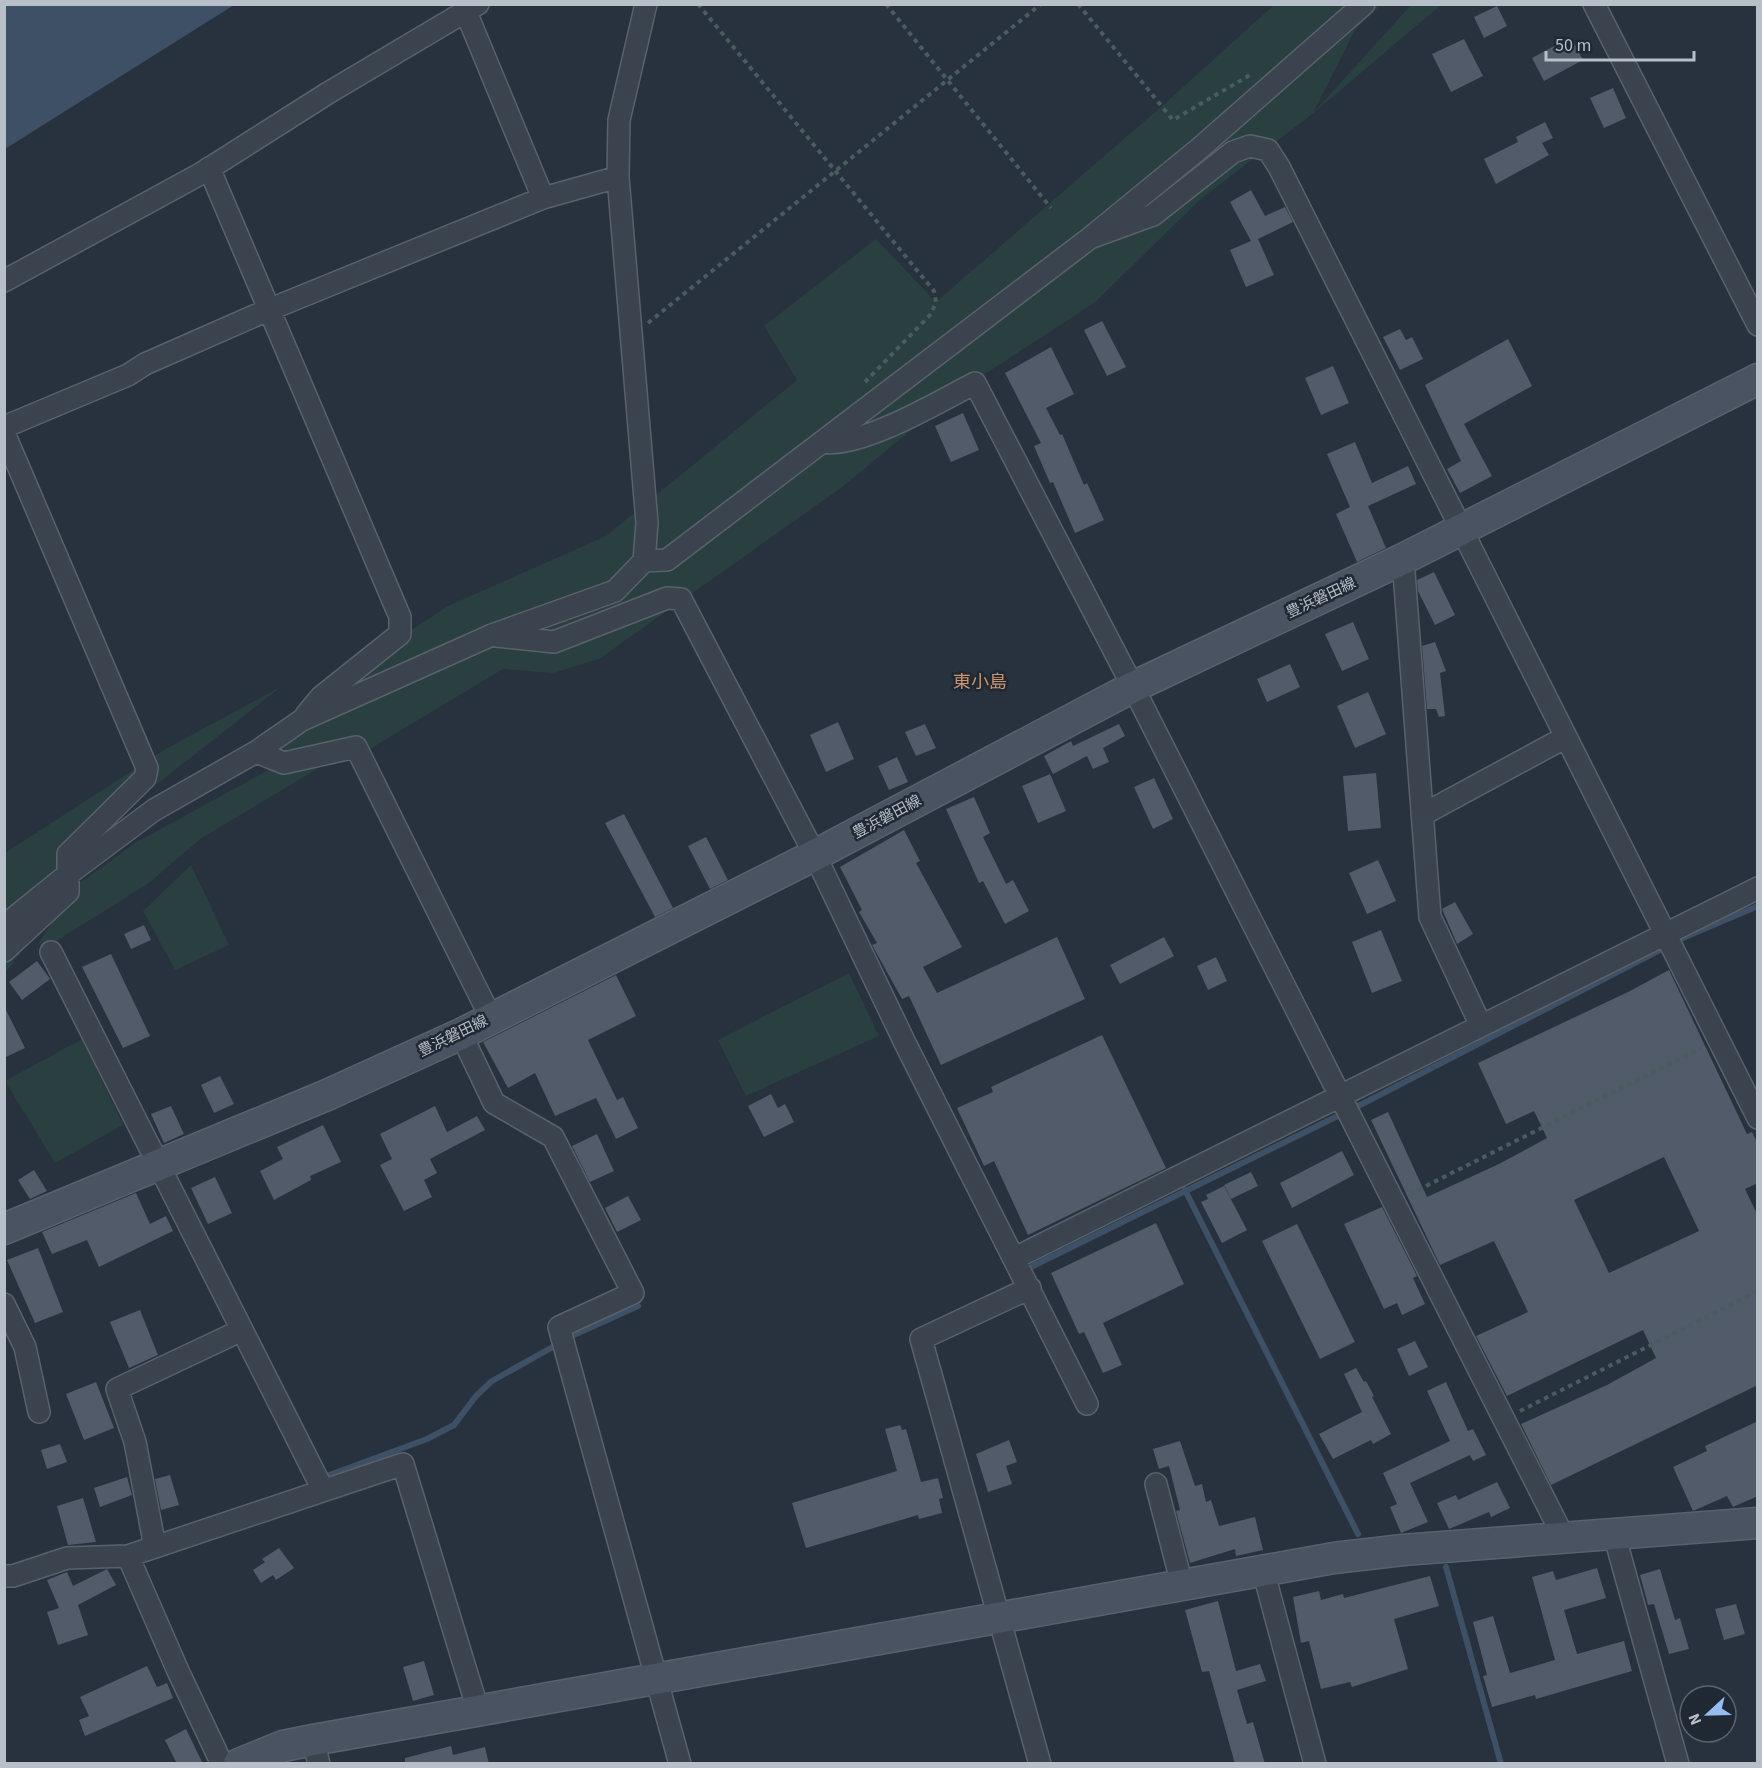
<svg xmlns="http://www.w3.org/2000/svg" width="1762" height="1768" viewBox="0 0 1762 1768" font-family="'Source Sans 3','Noto Sans JP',sans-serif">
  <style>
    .green { fill: #2a3f40 }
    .water { fill: #3e5065 }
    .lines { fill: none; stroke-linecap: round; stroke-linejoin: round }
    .stream { stroke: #3e5065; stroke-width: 6 }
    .building { fill: #515b69; fill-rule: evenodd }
    .street-casing { stroke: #59616c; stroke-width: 24 }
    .secondary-casing { stroke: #59616c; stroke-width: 33 }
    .path { stroke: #495c5e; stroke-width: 4; stroke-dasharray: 4.5 4.5; stroke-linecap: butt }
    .street { stroke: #3b434e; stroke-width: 21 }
    .secondary { stroke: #495361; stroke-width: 30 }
    .labels { text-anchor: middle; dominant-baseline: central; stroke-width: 5; stroke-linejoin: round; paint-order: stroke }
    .street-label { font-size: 15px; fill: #b7bfc9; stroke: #202833 }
    .quarter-label { font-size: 18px; fill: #cd956e; stroke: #202833 }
  </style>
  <rect width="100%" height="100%" fill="#27323e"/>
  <path class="green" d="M1274,5H1381L1355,30L1313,113L1411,5H1441L1311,115L1202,198L1094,303L959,391L841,488L599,659L553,673L503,669L360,755L262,765L368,659L448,606L606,536L797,380L764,326L876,239L936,302L1162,106Z
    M282,686L68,854V892L5,973V853L164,750Z
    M327,763L200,839L149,883L58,940L38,944L77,885L135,843L274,767Z
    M191,865L229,945L175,970L143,911Z
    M849,973L879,1036L746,1096L718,1040Z
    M82,1039L123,1125L55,1163L5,1081Z"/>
  <path class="water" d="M5,4H234V5L5,149Z"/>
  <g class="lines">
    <path class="stream" d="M1185,1190L1358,1534
      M1025,1270L1366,1102L1685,937L1758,906
      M324,1477L427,1439L454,1425L476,1396L492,1381L576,1334L638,1306
      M1446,1567L1501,1764"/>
  </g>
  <path class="building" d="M1497,6L1507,26L1484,38L1474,17Z
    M1571,37L1583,60L1544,81L1532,58Z
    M1464,39L1483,76L1451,92L1432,54Z
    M1613,88L1626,118L1604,128L1590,98Z
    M1545,122L1553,138L1542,143L1549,155L1496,184L1484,159L1518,142L1516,137Z
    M1251,190L1265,216L1285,207L1293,222L1258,239L1274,275L1246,287L1230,250L1251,241L1230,202Z
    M1102,321L1126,367L1107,376L1084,330Z
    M1400,329L1406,340L1412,337L1423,359L1400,370L1383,337Z
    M1508,339L1532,386L1464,424L1492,476L1460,493L1447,469L1461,461L1425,385Z
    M1051,347L1074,394L1046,408L1060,435L1062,434L1084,485L1087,483L1104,520L1075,533L1053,482L1050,483L1034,446L1041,443L1005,373Z
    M1333,366L1349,403L1321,415L1305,378Z
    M963,413L979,450L951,462L935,426Z
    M1355,442L1372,483L1408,466L1416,484L1368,506L1386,548L1357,562L1336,514L1350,507L1327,454Z
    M1434,572L1455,615L1435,625L1418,591L1417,580Z
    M1353,622L1369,659L1342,671L1325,634Z
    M1435,642L1446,671L1440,673L1445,716L1439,717L1436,709H1427L1422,646Z
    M1290,664L1300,687L1267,702L1257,679Z
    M1368,692L1386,734L1355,748L1337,706Z
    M838,722L854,759L826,772L810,735Z
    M925,724L936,748L916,756L905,732Z
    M1119,724L1125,736L1103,748L1109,762L1093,769L1087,756L1053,774L1044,756L1071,741L1073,746Z
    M897,757L908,782L889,790L878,766Z
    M1376,773L1381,828L1348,831L1343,776Z
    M1050,774L1066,811L1038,823L1022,786Z
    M1154,778L1173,819L1153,829L1134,787Z
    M974,797L990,833L983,837L1006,884L1013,880L1029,911L1005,924L983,881L979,883L946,809Z
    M624,814L673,908L655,917L605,823Z
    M904,830L920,861L916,863L962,947L923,967L937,993L1057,937L1085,999L941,1065L909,996L902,999L872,945L877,943L859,912L862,910L840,867Z
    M706,837L728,880L710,889L688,846Z
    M1378,860L1396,901L1367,914L1349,873Z
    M1455,902L1473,934L1457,944L1442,909Z
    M144,925L151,940L131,949L124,934Z
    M1381,930L1402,981L1372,993L1352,942Z
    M1164,937L1174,956L1120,984L1110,965Z
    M111,954L150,1036L123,1048L82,967Z
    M1216,957L1227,981L1208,990L1197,966Z
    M37,961L50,979L22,1000L9,982Z
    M1669,970L1747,1134L1752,1132L1758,1144V1183L1745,1189L1758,1216V1385L1551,1485L1521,1424L1607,1385L1656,1358L1643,1330L1507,1396L1476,1336L1528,1312L1494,1241L1440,1265L1371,1120L1388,1112L1427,1197L1499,1164L1547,1138L1534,1111L1506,1124L1478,1063L1628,992ZM1664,1157L1699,1231L1609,1273L1574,1200Z
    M616,975L636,1016L588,1040L617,1100L623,1097L638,1128L616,1139L596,1098L555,1116L535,1073L508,1088L483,1042Z
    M4,1006L25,1048L4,1058Z
    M1102,1035L1166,1168L1028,1235L994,1161L984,1166L957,1108L993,1092L991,1087Z
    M220,1076L234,1104L214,1113L201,1085Z
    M771,1094L778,1108L785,1104L794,1122L764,1137L748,1106Z
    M171,1106L184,1134L164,1143L151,1114Z
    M435,1106L447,1132L477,1116L485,1130L430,1159L437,1173L424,1180L432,1197L404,1211L380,1165L392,1159L380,1134Z
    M323,1125L341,1162L310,1176L311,1180L274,1200L260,1171L283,1159L277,1147Z
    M597,1134L614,1171L590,1182L572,1146Z
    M1342,1151L1354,1175L1292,1208L1280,1183Z
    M34,1170L47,1191L30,1199L18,1180Z
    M1251,1172L1258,1186L1231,1199L1224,1185Z
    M215,1177L232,1213L208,1224L191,1188Z
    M1224,1186L1247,1230L1222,1243L1201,1202L1208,1199L1206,1195Z
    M136,1193L150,1224L166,1216L173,1231L99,1267L87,1240L52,1254L42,1232Z
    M628,1196L641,1220L617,1232L605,1208Z
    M1382,1207L1417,1276L1413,1278L1425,1304L1402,1315L1397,1303L1384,1309L1344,1224Z
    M1156,1223L1184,1284L1103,1323L1122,1365L1103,1373L1084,1332L1079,1334L1051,1273Z
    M1297,1224L1355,1342L1320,1359L1262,1241Z
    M38,1248L63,1312L35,1323L7,1260Z
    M140,1310L158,1355L129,1368L110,1322Z
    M1415,1341L1428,1367L1409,1376L1397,1349Z
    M1356,1368L1364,1382L1366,1381L1374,1396L1372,1397L1391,1434L1373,1444L1371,1440L1333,1459L1319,1434L1362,1412L1344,1374Z
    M96,1382L114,1428L84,1440L66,1394Z
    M1446,1382L1468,1431L1473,1429L1486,1455L1473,1461L1470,1455L1410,1483L1428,1522L1401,1533L1390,1507L1397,1504L1383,1473L1450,1441L1427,1391Z
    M1758,1421V1496L1733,1507L1727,1496L1693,1511L1673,1467L1707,1451L1705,1446Z
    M900,1425L902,1430L906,1429L921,1482L938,1478L943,1498L939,1499L942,1513L919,1519L918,1515L806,1548L792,1503L897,1471L885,1429Z
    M1009,1440L1017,1462L1006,1466L1012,1484L988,1492L976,1454Z
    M1180,1441L1195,1486L1202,1484L1206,1502L1211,1500L1219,1526L1255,1517L1263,1550L1236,1556L1235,1549L1190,1563L1176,1511L1180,1510L1169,1466L1159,1469L1153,1449Z
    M60,1444L67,1462L47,1469L41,1450Z
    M170,1475L179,1505L161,1510L155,1479Z
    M127,1477L132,1495L100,1507L94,1488Z
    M1497,1482L1510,1508L1491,1517L1489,1512L1449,1529L1437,1503L1456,1495L1458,1500Z
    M83,1498L96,1542L68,1545L57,1506Z
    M279,1548L294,1568L276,1580L273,1575L261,1583L253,1570L265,1562L262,1559Z
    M1597,1568L1606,1598L1564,1610L1577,1654L1624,1641L1632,1671L1536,1699L1535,1695L1492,1707L1483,1676L1487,1675L1473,1622L1493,1616L1510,1673L1555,1660L1532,1577L1553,1571L1556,1580Z
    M107,1569L116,1585L78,1605L88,1635L58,1645L47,1612L59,1608L47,1580L67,1572L73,1586Z
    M1660,1569L1675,1620L1680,1618L1689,1649L1669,1654L1654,1604L1648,1605L1640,1575Z
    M1430,1576L1439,1606L1394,1619L1408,1669L1352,1687L1350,1682L1321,1689L1309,1641L1301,1643L1293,1597L1319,1591L1321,1600L1343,1594L1344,1598Z
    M1218,1601L1236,1671L1260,1664L1266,1681L1237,1690L1247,1724L1253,1722L1265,1764H1235L1209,1671L1202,1672L1185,1610Z
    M1736,1604L1745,1634L1724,1640L1715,1609Z
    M424,1661L434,1695L413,1701L403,1667Z
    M147,1666L157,1687L167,1683L173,1698L85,1736L79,1720L89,1716L80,1697Z
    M186,1729L203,1764H177L165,1740Z
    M451,1746L453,1755L485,1747L489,1764H405V1758Z"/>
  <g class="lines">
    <defs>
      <path id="street" d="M1594,4L1758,325
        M466,12L543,198
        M209,168L400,617V634L321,697L306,715
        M1090,238L1153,215L1233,152L1250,146L1268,150L1279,167L1758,1118
        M4,281L202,173L328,93L478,4
        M4,427L128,375L145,364L261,313L543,198L618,177
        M4,433L147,768L145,778L68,854V892L4,951
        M822,442C860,449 940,401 975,383L1133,687L1564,1538
        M1403,559L1430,917L1481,1026
        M644,561L667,560L1090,238L1200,148L1364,4
        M497,636L554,642L667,598L681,599L815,855L905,1043L1087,1404
        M256,752L284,763L356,747L491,1018
        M1422,815L1566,737
        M4,926L67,875L154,810L256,752L302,720L492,635L615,591L644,561L647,523L618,177L619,120L646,4
        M51,952L323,1490
        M461,1034L494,1103L553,1137L633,1293L559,1327L680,1764
        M1015,1258L1758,888
        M1030,1288L921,1339L1040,1764
        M4,1304L25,1347L39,1412
        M1156,1484L1182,1585
        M1614,1534L1678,1764
        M155,1547L135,1442L117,1389L242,1330
        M128,1556L178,1671L222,1764
        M1263,1570L1315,1764
        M4,1576H13L67,1558L128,1556L403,1464L478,1710
        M313,1740L319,1764"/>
      <path id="secondary" d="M4,1229L327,1095L461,1034L815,855L1133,687L1403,559L1758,379
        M239,1764L283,1746L313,1740L1334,1558L1403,1550L1758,1523"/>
    </defs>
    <use href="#street" class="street-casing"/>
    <use href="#secondary" class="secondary-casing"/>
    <path class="path" d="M698,4L934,291L936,302L931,314L865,382
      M886,4L1051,208
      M1078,4L1173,120L1250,75
      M648,323L1041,4
      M1410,1194L1701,1048
      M1520,1411L1758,1291"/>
    <use href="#street" class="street"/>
    <use href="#secondary" class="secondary"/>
  </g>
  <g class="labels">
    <g class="street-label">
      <text transform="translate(1321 598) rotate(-25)">豊浜磐田線</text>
      <text transform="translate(887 817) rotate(-28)">豊浜磐田線</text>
      <text transform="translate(453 1036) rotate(-26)">豊浜磐田線</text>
    </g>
    <g class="quarter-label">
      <text x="980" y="682">東小島</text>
    </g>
  </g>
  <rect width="1762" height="1768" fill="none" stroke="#b7bfc9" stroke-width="12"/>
  <g transform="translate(1708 1714) rotate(248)"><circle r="28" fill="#202833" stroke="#5c646f" stroke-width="1.5"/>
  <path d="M0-4.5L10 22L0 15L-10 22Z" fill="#95bbf0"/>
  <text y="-9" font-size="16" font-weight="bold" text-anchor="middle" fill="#b7bfc9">N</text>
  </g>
  <path d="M1546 51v9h148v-9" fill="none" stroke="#b7bfc9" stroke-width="3"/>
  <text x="1555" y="51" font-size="18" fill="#b7bfc9" stroke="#202833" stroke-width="4.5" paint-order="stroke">50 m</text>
</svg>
